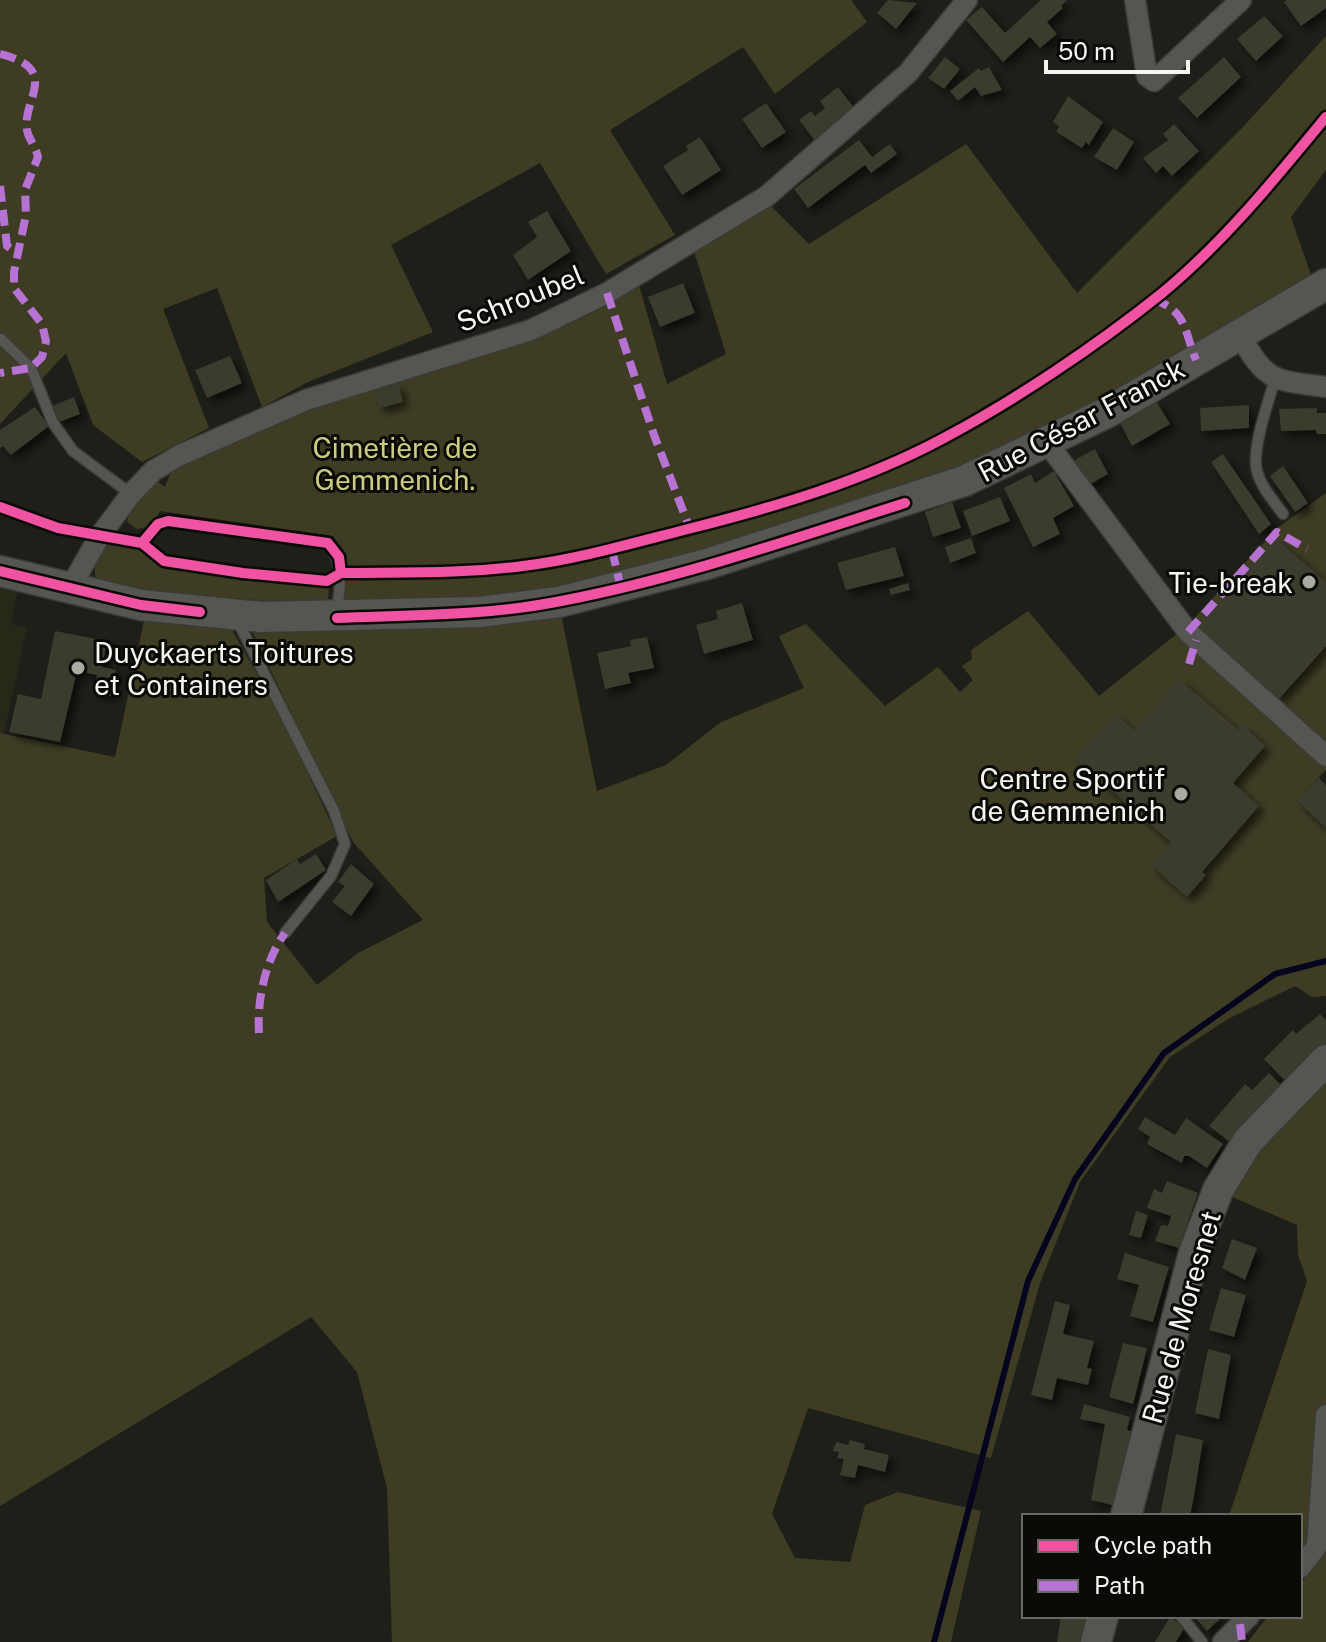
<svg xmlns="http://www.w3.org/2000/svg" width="1326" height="1642" viewBox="0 0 1326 1642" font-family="'Public Sans',sans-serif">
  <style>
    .built { fill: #282819 }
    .green { fill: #3e3d24 }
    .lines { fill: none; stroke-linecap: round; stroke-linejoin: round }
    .stream { stroke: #07051e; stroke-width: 6 }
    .building { fill: #3a3a2f; filter: url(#shadow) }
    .lane-casing { stroke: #3b3b37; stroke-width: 13 }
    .street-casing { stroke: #3b3b37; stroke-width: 23 }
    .secondary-casing { stroke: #3b3b37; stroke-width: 33 }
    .lane { stroke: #555551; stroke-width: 10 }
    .street { stroke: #555551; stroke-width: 20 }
    .secondary { stroke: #555551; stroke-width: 30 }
    .quiet { stroke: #b673d3; stroke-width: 8; stroke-dasharray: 16 8; stroke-linecap: butt }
    .cycleway-casing { stroke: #0a0a06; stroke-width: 15 }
    .cycleway { stroke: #f153a3; stroke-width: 10 }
    .poi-dot { fill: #ababa4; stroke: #0a0a06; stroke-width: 3 }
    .labels { text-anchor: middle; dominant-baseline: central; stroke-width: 6; stroke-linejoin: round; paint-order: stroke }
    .street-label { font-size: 28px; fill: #f6f6ef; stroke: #0a0a06 }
    .park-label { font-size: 28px; fill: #cdcb82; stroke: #0a0a06 }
    .poi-label { font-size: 28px; fill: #f6f6ef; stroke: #0a0a06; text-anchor: end }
  </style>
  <defs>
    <filter id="shadow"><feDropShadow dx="5.5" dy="5.5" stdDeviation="4" flood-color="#0009"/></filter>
  </defs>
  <rect width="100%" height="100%" fill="#1f1f19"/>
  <path class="built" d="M0,585L18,589L11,624L27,628L4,734L0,733Z"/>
  <path class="green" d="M0,0H851L867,22L775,94L743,47L610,130L675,235L606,274L540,163L391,245L433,332L308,382L262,407L217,288L163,309L209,428L142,462L93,425L66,353L0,424Z
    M1326,36V170L1291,217L1311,275L1098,403L957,469L840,513L535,597L352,608L345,597L347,555L333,536L160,511L151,526L137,529L127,522L130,508L154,479L165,487L172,469C243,437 314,406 388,381C478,352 559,341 639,285L667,384L726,354L693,248L770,205L809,244L966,144L1077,293L1243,127Z
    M1326,493V745L1188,625L1277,528Z
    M108,545L142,547L150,559L162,566L329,585L328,600L323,606L190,594L153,597L95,581V561Z
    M1028,611L1099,696L1178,633L1326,763V770L1297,801L1326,828V996L1312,997L1295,986L1228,1019L1170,1057L1080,1182L1040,1283L991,1458L808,1408L772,1514L795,1558L850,1562L865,1505L898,1492L981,1511L951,1642H392L387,1488L357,1372L311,1317L0,1506V733L115,757L145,616L232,630L282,718L337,836L264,878L267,922L317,985L358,953L423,920L353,842L252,631L561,614L597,791L666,765L721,722L804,688L779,636L806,624L885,706L938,667L960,692L973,680L962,666L972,659L971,650Z
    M1326,1082V1412L1316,1534L1300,1558V1516H1229L1307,1281L1298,1255L1297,1225L1230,1196C1256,1150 1288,1117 1326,1082Z
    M1326,1515V1642H1248L1268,1616H1300V1584L1321,1559Z"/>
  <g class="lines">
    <path class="stream" d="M934,1642L1028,1281L1075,1179L1164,1053L1275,974L1326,961"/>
  </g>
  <path class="building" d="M888,0L917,3L896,29L877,13Z
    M1041,0H1067L1061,6L1063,8L1047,22L1057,34L1040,48L1030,37L1003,62L966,20L982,7L1005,33Z
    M1287,0H1326V8L1301,26L1284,2Z
    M1264,16L1283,36L1256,61L1237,39Z
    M945,57L960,69L944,89L928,78Z
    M1224,57L1241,77L1197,118L1178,98Z
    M989,67L1002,90L981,96L975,87L958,101L950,91L979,68L981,71Z
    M838,87L855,109L815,141L799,120L811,111L815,116L825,108L820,101Z
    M1068,96L1103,122L1089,145L1086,142L1082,148L1056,132L1059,126L1053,122Z
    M766,103L786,132L762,148L742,119Z
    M1174,124L1199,151L1172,176L1163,166L1156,173L1143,158L1168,140L1163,134Z
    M1113,128L1134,142L1117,170L1094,157Z
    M700,137L721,170L682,195L663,166L688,150L686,146Z
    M859,140L872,157L890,144L897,154L871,173L865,165L808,208L794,189Z
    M547,211L571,251L528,280L513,255L537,237L528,222Z
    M683,283L695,313L660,327L648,297Z
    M230,356L242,383L207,398L195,370Z
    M398,383L403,402L379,408L375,392Z
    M74,397L80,414L59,422L52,406Z
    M1156,401L1170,424L1132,446L1120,423Z
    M1249,405V428L1201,431L1200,408Z
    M35,407L49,426L11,455L3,446L0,448V430Z
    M1317,408V413H1326V434H1317L1316,430L1281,431L1279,409Z
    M1095,449L1108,474L1087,486L1073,461Z
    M1223,454L1271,524L1259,534L1211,462Z
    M1283,466L1308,503L1295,512L1270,476Z
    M1054,471L1074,506L1053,518L1060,534L1033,547L1004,488L1031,474L1035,483Z
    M1000,497L1010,521L972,536L963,511Z
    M952,502L961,528L933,537L925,512Z
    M971,538L976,553L950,563L945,547Z
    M1275,538L1326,582V646L1278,700L1196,628Z
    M895,547L904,576L846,590L837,563Z
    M908,583L910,590L891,595L889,589Z
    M742,603L753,640L704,654L696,625L718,619L716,611Z
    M55,631L107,641L102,667L116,670L111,696L93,692L97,675L77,671L60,742L9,732L18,694L41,699Z
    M647,637L654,668L628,673L631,683L605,689L597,653L631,646L630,640Z
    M1179,679L1238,730L1242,725L1265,746L1233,783L1259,806L1202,872L1206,875L1187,897L1151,865L1171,842L1075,759L1115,714L1134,730Z
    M1319,778L1326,785V828L1297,801Z
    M316,854L326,870L278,902L266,880L297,859L300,864Z
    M351,864L374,884L351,916L332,902L345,886L338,882Z
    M1320,1014L1326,1020V1043L1286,1082L1264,1059L1293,1030L1296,1034Z
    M1269,1073L1282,1086L1230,1142L1209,1126L1245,1084L1252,1090Z
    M1145,1117L1175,1135L1186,1118L1223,1144L1207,1168L1189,1156H1184L1182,1163L1147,1144L1150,1137L1138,1129Z
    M1167,1181L1198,1193L1179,1248L1155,1241L1161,1225L1168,1226L1171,1216L1147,1208L1154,1189L1162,1193Z
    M1136,1211L1148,1215L1141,1238L1129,1235Z
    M1232,1239L1257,1248L1245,1280L1222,1268Z
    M1125,1253L1169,1267L1153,1322L1130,1316L1139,1285L1117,1279Z
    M1221,1288L1246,1295L1234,1337L1209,1330Z
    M1055,1301L1070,1305L1063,1334L1094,1341L1087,1368L1092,1369L1088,1385L1057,1378L1052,1400L1031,1395Z
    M1123,1343L1147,1348L1133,1404L1109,1397Z
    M1208,1349L1231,1355L1219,1419L1195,1413Z
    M1084,1404L1130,1417L1127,1430L1134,1432L1116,1506L1091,1500L1105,1424L1080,1419Z
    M1176,1434L1203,1440L1194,1496L1190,1516H1160Z
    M850,1440L865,1444L864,1449L889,1455L885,1472L858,1465L855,1478L840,1475L844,1459L837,1458L839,1452L833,1451L836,1442L848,1445Z
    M1061,1616H1088L1082,1642H1057Z
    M1194,1616H1223L1207,1631Z
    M1170,1617L1185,1627L1176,1642H1155Z"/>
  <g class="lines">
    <defs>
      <path id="lane" d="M1,339L31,368L53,423L73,451L131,494
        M1275,379C1269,400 1251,450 1257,471C1261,487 1273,500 1283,514
        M99,537L142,543L164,561L243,573L327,581L341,573
        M142,543L158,524L168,521L328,543C345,565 340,585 337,612
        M237,620L334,811L345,844L331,876L285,933
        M1181,1616L1202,1642"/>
      <path id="street" d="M1135,0L1147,76L1154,81L1241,0
        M1240,335C1267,383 1273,380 1326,387
        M1048,444L1188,632L1326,756
        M70,588L99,537L131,494L153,471L178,456L306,400L531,330L607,293L767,196L908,73L967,0
        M1300,1568L1317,1546L1326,1415
        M1223,1642L1249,1616"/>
      <path id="secondary" d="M0,571L141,605L261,617L480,612L559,602L707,564L964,481L1108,412L1326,284
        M1126,1516L1194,1253L1218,1190L1248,1141L1326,1060
        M1096,1642L1103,1616"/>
    </defs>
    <use href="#lane" class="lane-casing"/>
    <use href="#street" class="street-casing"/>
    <use href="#secondary" class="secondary-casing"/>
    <use href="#lane" class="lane"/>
    <use href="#street" class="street"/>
    <use href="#secondary" class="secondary"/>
    <path class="quiet" d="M0,54C65,70 18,102 28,134C31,142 36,148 38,157L25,190L26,215L14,272V288L42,324L46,341L42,357L31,368L0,373
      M0,186L7,246L19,254
      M607,293L654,435L690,529
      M1161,293L1162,303C1187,314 1186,337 1196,360
      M612,550L621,588
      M1188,632L1277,532L1307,549
      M1189,664L1196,640
      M259,1033C257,999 265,961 285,933
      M1240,1624L1242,1642"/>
    <defs>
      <path id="cycleway" d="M0,507L58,528L142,543L164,561L243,573L327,581L341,573C401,572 463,574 523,566C579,559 633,543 688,529C775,507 864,481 944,438C1017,399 1096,346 1161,294C1223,243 1275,179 1326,117
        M142,543L158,524L168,521L328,543L339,557L341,573
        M0,571L141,605L200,612
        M337,618C411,615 487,616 561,601C677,579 792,539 905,503"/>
    </defs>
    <use href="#cycleway" class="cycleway-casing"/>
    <use href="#cycleway" class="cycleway"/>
  </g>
  <g class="poi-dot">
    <circle cx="1309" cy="582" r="8"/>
    <circle cx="78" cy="668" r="8"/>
    <circle cx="1181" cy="794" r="8"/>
  </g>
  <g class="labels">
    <g class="street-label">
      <text transform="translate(520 298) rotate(-22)">Schroubel</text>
      <text transform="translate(1081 420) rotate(-28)">Rue César Franck</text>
      <text transform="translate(1181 1317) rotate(-74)">Rue de Moresnet</text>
    </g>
    <g class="park-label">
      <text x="395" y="447">Cimetière de<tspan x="395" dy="32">Gemmenich.</tspan></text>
    </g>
    <g class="poi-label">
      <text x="1293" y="582">Tie-break</text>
      <text x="94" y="652" text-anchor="start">Duyckaerts Toitures<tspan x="94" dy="32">et Containers</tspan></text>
      <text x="1165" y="778">Centre Sportif<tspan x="1165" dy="32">de Gemmenich</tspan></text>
    </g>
  </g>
  <rect x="1022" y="1514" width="280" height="104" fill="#0a0a06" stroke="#686863" stroke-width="2"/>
  <rect x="1038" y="1540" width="40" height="12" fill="#f153a3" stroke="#686863" stroke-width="2"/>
  <text x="1094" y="1554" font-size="24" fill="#f6f6ef">Cycle path</text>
  <rect x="1038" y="1580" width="40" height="12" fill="#b673d3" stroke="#686863" stroke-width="2"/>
  <text x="1094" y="1594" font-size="24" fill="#f6f6ef">Path</text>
  <path d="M1046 60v12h142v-12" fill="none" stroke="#f6f6ef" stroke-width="4"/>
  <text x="1058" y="60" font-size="24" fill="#f6f6ef" stroke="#0a0a06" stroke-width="6" paint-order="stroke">50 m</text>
</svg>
